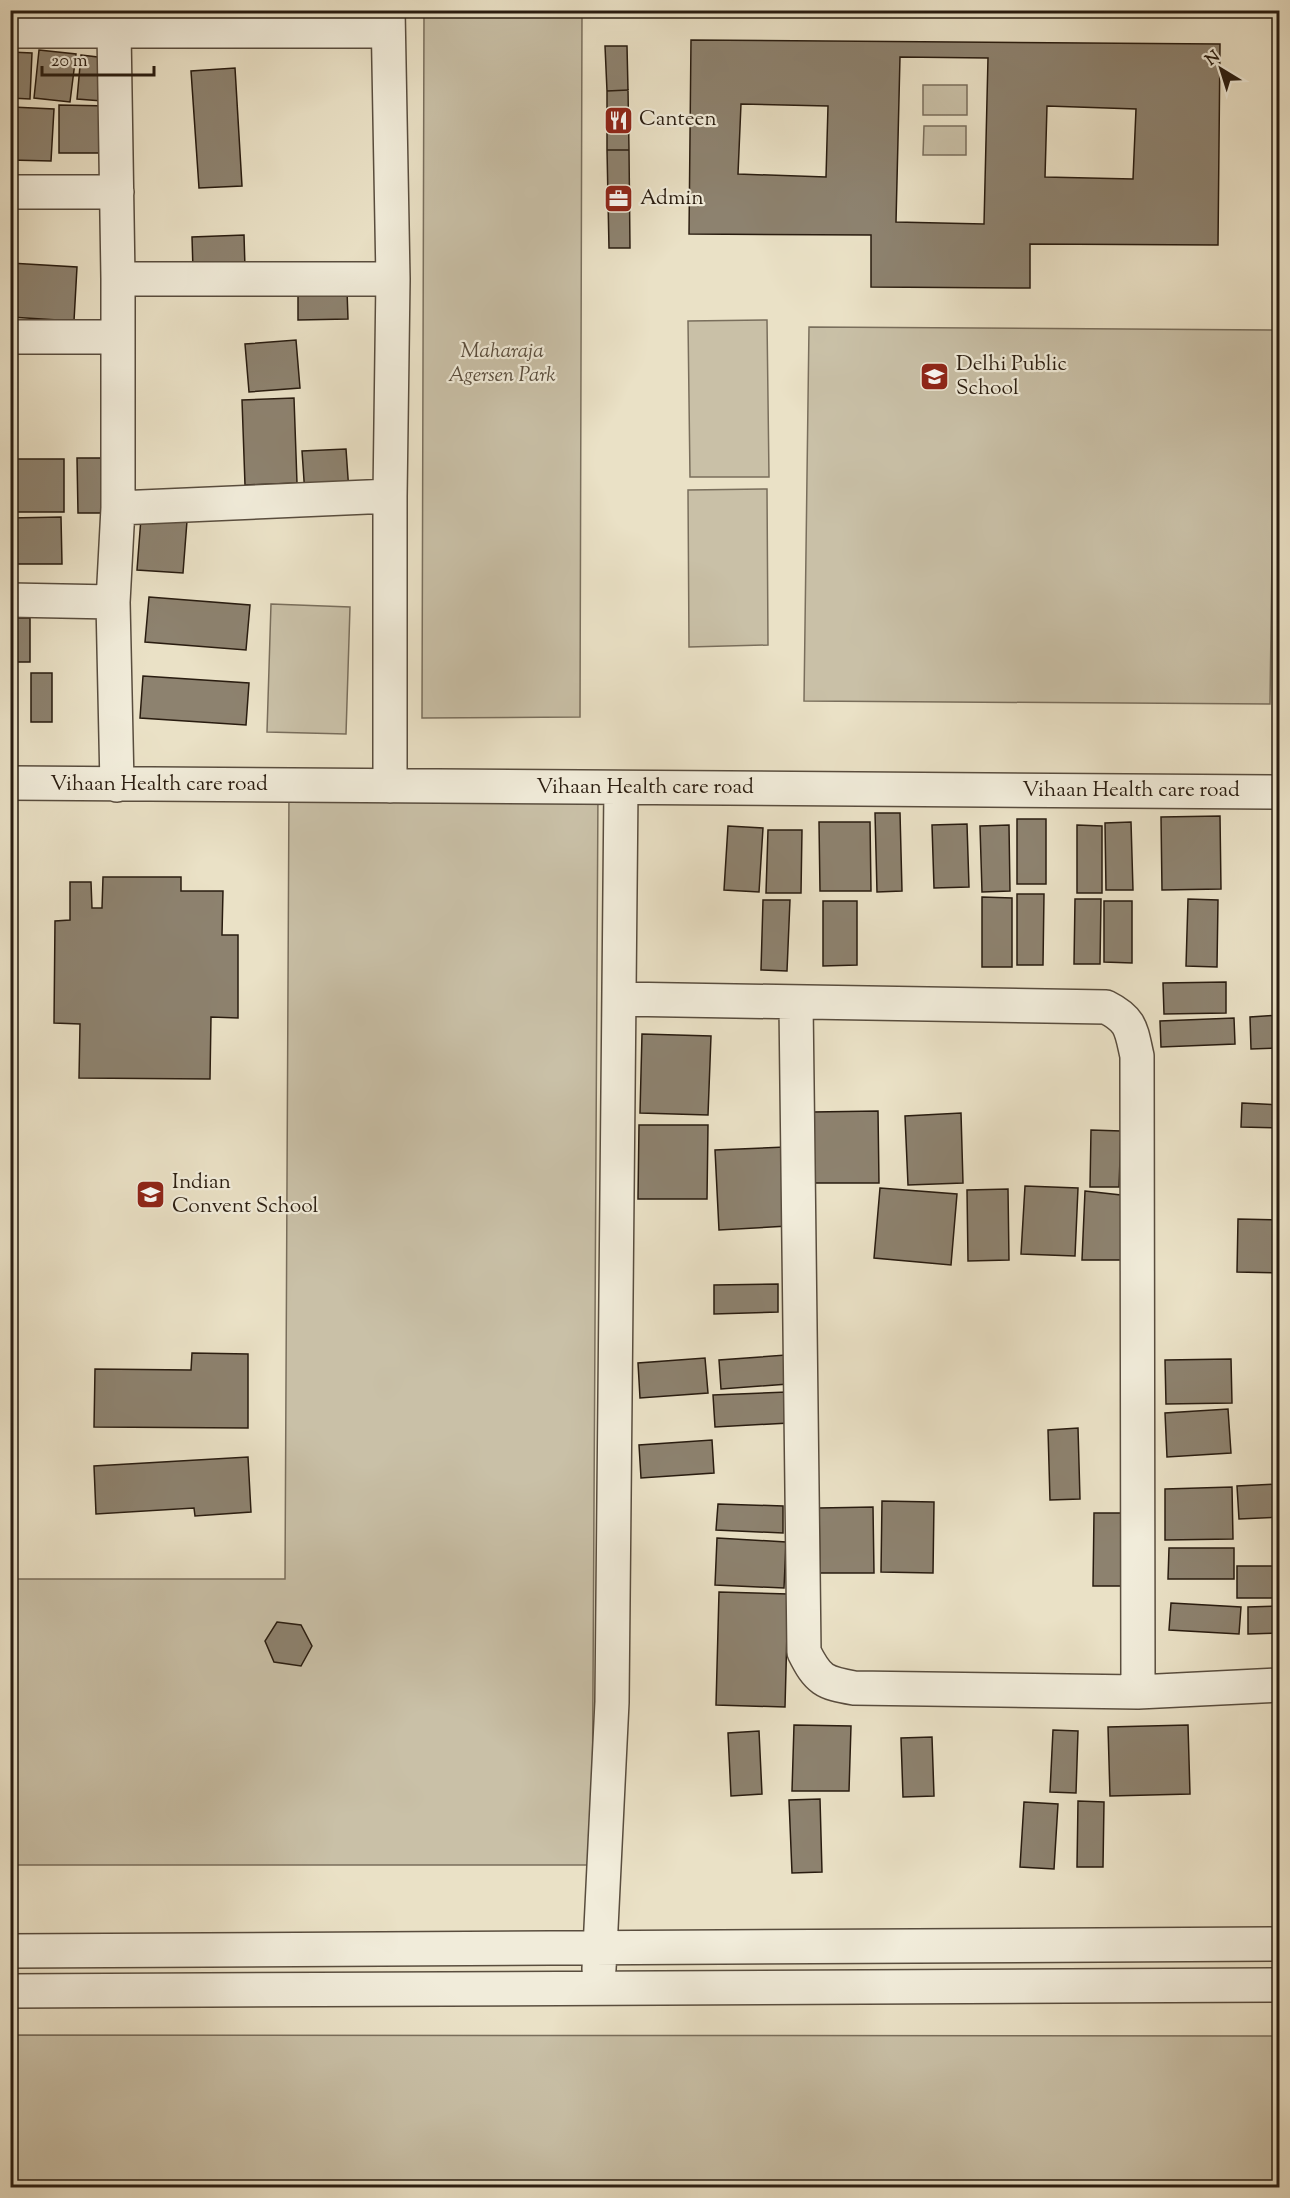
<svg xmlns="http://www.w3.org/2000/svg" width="1290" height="2198" viewBox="0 0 1290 2198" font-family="'Sorts Mill Goudy',serif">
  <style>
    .green { fill: #c9c0a7; stroke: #796e5c; stroke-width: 1.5 }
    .building { fill: #8d826f; stroke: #291c10; stroke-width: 1.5; fill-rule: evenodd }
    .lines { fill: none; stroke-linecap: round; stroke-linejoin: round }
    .minor-casing { stroke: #594d3e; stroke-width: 36 }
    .minor { stroke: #f1ecda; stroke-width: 33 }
    .labels { text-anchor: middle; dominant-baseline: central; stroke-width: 4.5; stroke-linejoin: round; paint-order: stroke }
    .poi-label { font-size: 21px; fill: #291c10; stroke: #f1ecda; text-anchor: start }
    .park-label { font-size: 21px; font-style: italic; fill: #594d3d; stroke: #f1ecda }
    .street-label { font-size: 21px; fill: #291c10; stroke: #f1ecda }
  </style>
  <rect width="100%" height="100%" fill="#eae1c6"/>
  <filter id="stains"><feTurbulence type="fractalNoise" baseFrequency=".00333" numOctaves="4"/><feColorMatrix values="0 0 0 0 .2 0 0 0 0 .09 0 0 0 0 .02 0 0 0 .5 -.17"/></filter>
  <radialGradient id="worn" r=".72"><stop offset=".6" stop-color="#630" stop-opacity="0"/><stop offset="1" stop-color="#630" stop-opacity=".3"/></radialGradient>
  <path class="green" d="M424,11H582L580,717L422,718Z
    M923,85H967V115H923Z
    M924,126H966V155H923Z
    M767,320L769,477H690L688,321Z
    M809,327L1275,330L1270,704L804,701Z
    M767,489L768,645L689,647L688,490Z
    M271,604L350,607L346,734L267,732Z
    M289,788H598L592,1865H11V1579H285Z
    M11,2035L1279,2036V2187H11Z"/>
  <path class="building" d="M691,40L1220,44L1218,245L1030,244V288L871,287V235L689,234ZM900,57L988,58L984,224L896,222ZM741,104L828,106L826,177L738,174ZM1047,106L1136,109L1133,179L1045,177Z
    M605,46H627L628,90L607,91Z
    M39,50L76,54L70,102L34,98Z
    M10,52L32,53L30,99L10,98Z
    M81,55L106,58L102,101L77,99Z
    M235,68L242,186L199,188L191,71Z
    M628,90L629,150H607V91Z
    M59,105L109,106V153H59Z
    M12,107L54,109L51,161L10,160Z
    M607,150H629L630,248H609Z
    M244,235L245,268L193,270L192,237Z
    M10,263L77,267L74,321L10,317Z
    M347,290L348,319L298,320V291Z
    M296,340L300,388L249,392L245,344Z
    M294,398L297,483L245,485L242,400Z
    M346,449L349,492L305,495L302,451Z
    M77,458H111L112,513H78Z
    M12,459H64V512H11Z
    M61,517L62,564H10V518Z
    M141,518L187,521L183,573L137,570Z
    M149,597L250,605L246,650L145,642Z
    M10,618H30V662H10Z
    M31,673H52V722H31Z
    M143,676L249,683L246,725L140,718Z
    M875,813H900L902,891L877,892Z
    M1220,816L1221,889L1162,890L1161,817Z
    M1017,819H1046V884H1017Z
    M819,822H870L871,891H820Z
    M1131,822L1133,890H1106L1105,823Z
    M967,824L969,887L934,888L932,825Z
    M1009,825L1010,891L982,892L980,826Z
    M1077,825L1102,826V893H1077Z
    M728,826L763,828L759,892L724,890Z
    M768,830H802L801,893H766Z
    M103,877H181V891H223L222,935H238V1018L211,1017L210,1079L79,1078L80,1024L54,1023L55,921L70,920V882H91L92,908H102Z
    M1017,894H1044L1043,965H1017Z
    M982,897L1012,898V967H982Z
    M1075,899H1101L1100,964H1074Z
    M1188,899L1218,900L1217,967L1186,966Z
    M763,900H790L787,971L761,970Z
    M823,901H857V965L823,966Z
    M1104,901H1132V963L1104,962Z
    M1226,982V1013L1164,1014L1163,983Z
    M1280,1015V1048L1251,1049L1250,1017Z
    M1234,1018L1235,1044L1161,1047L1160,1021Z
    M642,1034L711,1036L708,1115L640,1113Z
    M1242,1103L1280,1105V1128L1241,1127Z
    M878,1111L879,1183H815L813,1112Z
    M961,1113L963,1183L908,1185L905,1116Z
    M639,1125H708L707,1199H638Z
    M1091,1130L1121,1131L1119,1187H1090Z
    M785,1147L788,1226L719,1230L715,1150Z
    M1025,1186L1078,1188L1075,1256L1021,1254Z
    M880,1188L957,1194L951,1265L874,1258Z
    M1008,1189L1009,1260L968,1261L967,1190Z
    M1085,1191L1130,1196L1125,1260H1082Z
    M1238,1219L1280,1220V1273L1237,1272Z
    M778,1284V1312L714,1314V1285Z
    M192,1353L248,1354V1428L94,1427L95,1369L191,1370Z
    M786,1355L788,1384L721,1389L719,1360Z
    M705,1358L708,1393L640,1398L638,1363Z
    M1231,1359L1232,1403L1166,1404L1165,1360Z
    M787,1392L789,1423L715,1427L713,1395Z
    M1228,1409L1231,1453L1167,1457L1165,1413Z
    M1078,1428L1080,1499L1050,1500L1048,1430Z
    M712,1440L714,1473L641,1478L639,1445Z
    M248,1457L251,1512L195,1516L194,1508L96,1514L94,1466Z
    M1280,1484V1517L1239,1519L1237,1486Z
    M1232,1487L1233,1539L1165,1540V1489Z
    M882,1501L934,1502L933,1573L881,1572Z
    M718,1504L783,1506V1533L716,1530Z
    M873,1507L874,1573H820L819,1508Z
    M1094,1513H1129L1127,1586H1093Z
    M717,1538L786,1542L784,1588L715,1585Z
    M1169,1548H1234V1579H1168Z
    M1237,1566H1280V1598H1237Z
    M719,1592L788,1594L785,1707L716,1705Z
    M1171,1603L1241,1607L1239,1634L1169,1630Z
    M1280,1606V1633L1248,1634V1607Z
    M277,1622L301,1625L312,1646L301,1666L274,1662L265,1641Z
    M794,1725L851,1726L849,1791H792Z
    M1188,1725L1190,1794L1110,1796L1108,1727Z
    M1053,1730L1078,1731L1076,1793L1050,1792Z
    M759,1731L762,1794L731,1796L728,1733Z
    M932,1737L934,1796L903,1797L901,1738Z
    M820,1799L822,1872L792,1873L789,1800Z
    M1078,1801L1104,1802L1103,1867H1077Z
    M1024,1802L1058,1804L1054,1869L1020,1867Z"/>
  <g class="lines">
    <defs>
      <path id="minor" d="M388,10L393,279L390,496V786
        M10,31H387
        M114,31L118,279V508L113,602L117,785
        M10,192H117
        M118,279H393
        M10,337H117
        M118,508L390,496
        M10,600L113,602
        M10,783L1280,792
        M619,999L1106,1007C1132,1020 1131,1030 1137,1056L1138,1692
        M796,1003L804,1652C818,1680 824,1683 854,1688L1138,1692L1280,1685
        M10,1951L1280,1944
        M599,1969L612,1702L621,788
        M10,1991L1280,1985"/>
    </defs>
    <use href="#minor" class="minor-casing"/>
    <use href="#minor" class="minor"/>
  </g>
  <defs>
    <symbol id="restaurant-square" viewBox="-11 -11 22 22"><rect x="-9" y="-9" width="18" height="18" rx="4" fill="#8f2418" stroke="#f1ecda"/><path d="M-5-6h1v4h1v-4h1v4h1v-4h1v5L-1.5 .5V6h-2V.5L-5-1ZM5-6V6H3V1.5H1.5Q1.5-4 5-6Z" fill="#fff"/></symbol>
    <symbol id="office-square" viewBox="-11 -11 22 22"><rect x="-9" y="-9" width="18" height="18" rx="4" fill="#8f2418" stroke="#f1ecda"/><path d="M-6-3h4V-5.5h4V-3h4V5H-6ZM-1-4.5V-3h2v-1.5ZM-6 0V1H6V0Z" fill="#fff"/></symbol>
    <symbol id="school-square" viewBox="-11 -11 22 22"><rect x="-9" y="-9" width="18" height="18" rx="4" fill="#8f2418" stroke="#f1ecda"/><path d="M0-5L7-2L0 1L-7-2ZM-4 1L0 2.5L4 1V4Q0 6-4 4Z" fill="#fff"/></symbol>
  </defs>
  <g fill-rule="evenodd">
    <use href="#restaurant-square" x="602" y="104" width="33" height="33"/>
    <use href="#office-square" x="602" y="182" width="33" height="33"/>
    <use href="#school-square" x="918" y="360" width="33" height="33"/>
    <use href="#school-square" x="134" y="1178" width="33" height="33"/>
  </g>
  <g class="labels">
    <g class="poi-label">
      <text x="639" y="120">Canteen</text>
      <text x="640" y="199">Admin</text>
      <text x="956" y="365">Delhi Public<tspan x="956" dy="24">School</tspan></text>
      <text x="172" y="1183">Indian<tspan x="172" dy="24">Convent School</tspan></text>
    </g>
    <g class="park-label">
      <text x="502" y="352">Maharaja<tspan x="502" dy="24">Agersen Park</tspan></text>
    </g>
    <g class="street-label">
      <text x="159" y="785">Vihaan Health care road</text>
      <text x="645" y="788">Vihaan Health care road</text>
      <text x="1131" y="791">Vihaan Health care road</text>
    </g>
  </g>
  <rect width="1290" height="2198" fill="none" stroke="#eae1c6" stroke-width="36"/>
  <rect x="12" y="12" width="1266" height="2174" fill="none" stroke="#291c10" stroke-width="3"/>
  <rect x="18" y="18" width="1254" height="2162" fill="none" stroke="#291c10" stroke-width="1.5"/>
  <g transform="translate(1221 69) rotate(322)" stroke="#f1ecda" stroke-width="4.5" paint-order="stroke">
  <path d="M0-4.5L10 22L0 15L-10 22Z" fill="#291c10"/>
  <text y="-9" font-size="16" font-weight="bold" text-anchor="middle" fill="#291c10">N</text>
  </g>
  <path d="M42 66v9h112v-9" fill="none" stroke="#291c10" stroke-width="3"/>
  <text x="51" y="66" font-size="18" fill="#291c10" stroke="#f1ecda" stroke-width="4.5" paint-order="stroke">20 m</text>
  <rect width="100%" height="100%" filter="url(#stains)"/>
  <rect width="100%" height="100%" fill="url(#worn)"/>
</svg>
